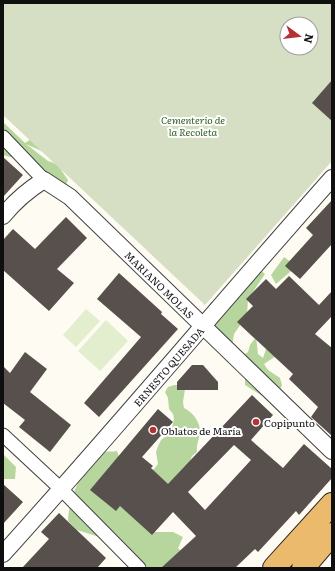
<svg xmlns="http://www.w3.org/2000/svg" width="335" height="571" viewBox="0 0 335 571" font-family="Literata,serif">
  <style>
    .forest { fill: #b6d69e }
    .cemetery { fill: #d6dfc3; fill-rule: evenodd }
    .pitch { fill: #e3eece }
    .building { fill: #57504c; fill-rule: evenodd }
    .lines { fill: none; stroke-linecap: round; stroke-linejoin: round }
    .minor-casing { stroke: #424242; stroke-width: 15 }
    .tertiary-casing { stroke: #424242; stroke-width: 18 }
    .trunk-casing { stroke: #202020; stroke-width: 24 }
    .minor { stroke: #fff; stroke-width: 13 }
    .tertiary { stroke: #fff; stroke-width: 16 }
    .trunk { stroke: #ecba6c; stroke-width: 22 }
    .poi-dot { fill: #b43135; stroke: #fff; stroke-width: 1.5 }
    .labels { text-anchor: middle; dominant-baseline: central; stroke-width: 4; stroke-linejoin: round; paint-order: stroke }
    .park-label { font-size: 10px; font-style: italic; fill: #306224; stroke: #fff }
    .street-label { font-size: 10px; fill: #0f0f0f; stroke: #fff }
    .poi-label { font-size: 10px; fill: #0f0f0f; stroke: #fff; text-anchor: start }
  </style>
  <rect width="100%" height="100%" fill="#fefcf2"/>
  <path class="forest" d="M3,122L25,143L47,128L50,155L26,144L48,161L57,164L68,180L65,188L38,179L39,165L3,155Z
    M284,257L297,266L276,284L271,275Z
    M260,270L265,274L248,299L247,315L234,334L231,352L219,353L221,345L219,329L203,316L211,302L222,301Z
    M256,337L258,354L263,358L266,349L282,352L264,364L268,370L280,378L282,385L277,397L269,400L245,385V373L239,358L248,352L250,345Z
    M174,385H180L185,389L183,402L184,408C193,412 201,423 200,433C199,440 196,445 197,452L192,456L182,486L139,485L149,471L154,469L158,464L156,452L158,446L161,440L170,433L172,428L174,419L173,414L169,409L168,398L165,392L168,387Z
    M117,451L138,516L155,532H173L183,537L178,548L187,557L192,568C180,568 140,571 132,568C121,564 115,551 112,541L77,530L68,521C68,501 83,461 105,452C108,451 113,452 117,451Z
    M3,454L16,467L15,479H3Z"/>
  <path class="cemetery" d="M3,3H332V161L205,305L3,115ZM287,24H311V48H287Z"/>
  <path class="pitch" d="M86,309L100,321L76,347L63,335Z
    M106,320L128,341L100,371L78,351Z"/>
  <path class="building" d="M332,80V121L312,103Z
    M3,157L23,175L3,197Z
    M332,200V244L300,279L285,266L313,235L306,228Z
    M66,217L87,238L57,269L74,283L49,311L3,270V240L13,229L35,249Z
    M119,273L162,312L161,314L178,329L99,417L84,403L141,337L97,299Z
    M289,276L319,305L332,291V316L315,334L332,348V436L311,417L318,407L289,379L293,374L237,322L253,306L246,299L266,279L276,289Z
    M25,352L47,369L30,392L71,425L50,452L19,427L25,420L3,403V366L10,373Z
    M192,365H203L218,382V390H177V382Z
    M252,395L273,415L251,440L283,468L304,444L332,469V478L299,515L296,511L258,552L255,549L235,568H161L196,536L173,512L152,535L120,506L116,511L90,490L158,409L173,422L142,457L153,466L151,468L168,484ZM234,445L251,460L205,510L188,492Z
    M3,484L23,502L3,524Z
    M59,513L106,558L97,568H22L49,539L41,532Z"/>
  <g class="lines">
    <defs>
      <path id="minor" d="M3,137L44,180
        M3,435L61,489L139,568"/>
      <g id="tertiary">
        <path id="s1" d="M3,216C15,201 28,190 44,180L70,197L332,451"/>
        <path id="s2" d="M3,554C115,430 222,302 332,178"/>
      </g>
      <path id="trunk" d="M274,568L332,504
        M303,568L332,534"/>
    </defs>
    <use href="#minor" class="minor-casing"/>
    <use href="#tertiary" class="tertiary-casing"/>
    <use href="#trunk" class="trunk-casing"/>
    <use href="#minor" class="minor"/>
    <use href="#tertiary" class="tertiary"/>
    <use href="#trunk" class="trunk"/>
  </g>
  <g class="poi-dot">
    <circle cx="256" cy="422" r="4"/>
    <circle cx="153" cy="430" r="4"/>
  </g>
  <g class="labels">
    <g class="park-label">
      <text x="193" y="119">Cementerio de<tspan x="193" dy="12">la Recoleta</tspan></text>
    </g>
    <g class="street-label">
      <text stroke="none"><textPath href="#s1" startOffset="211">MARIANO MOLAS</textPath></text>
      <text stroke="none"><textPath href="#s2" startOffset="250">ERNESTO QUESADA</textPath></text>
    </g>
    <g class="poi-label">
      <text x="264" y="422">Copipunto</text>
      <text x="161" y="430">Oblatos de María</text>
    </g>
  </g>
  <rect width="335" height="571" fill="none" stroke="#0f0f0f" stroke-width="8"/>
  <g transform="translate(299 36) rotate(105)"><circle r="19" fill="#ffffff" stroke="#9f9f9f"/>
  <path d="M0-3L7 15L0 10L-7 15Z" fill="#b43135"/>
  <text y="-6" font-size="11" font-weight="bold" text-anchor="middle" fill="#0f0f0f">N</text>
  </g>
</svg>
